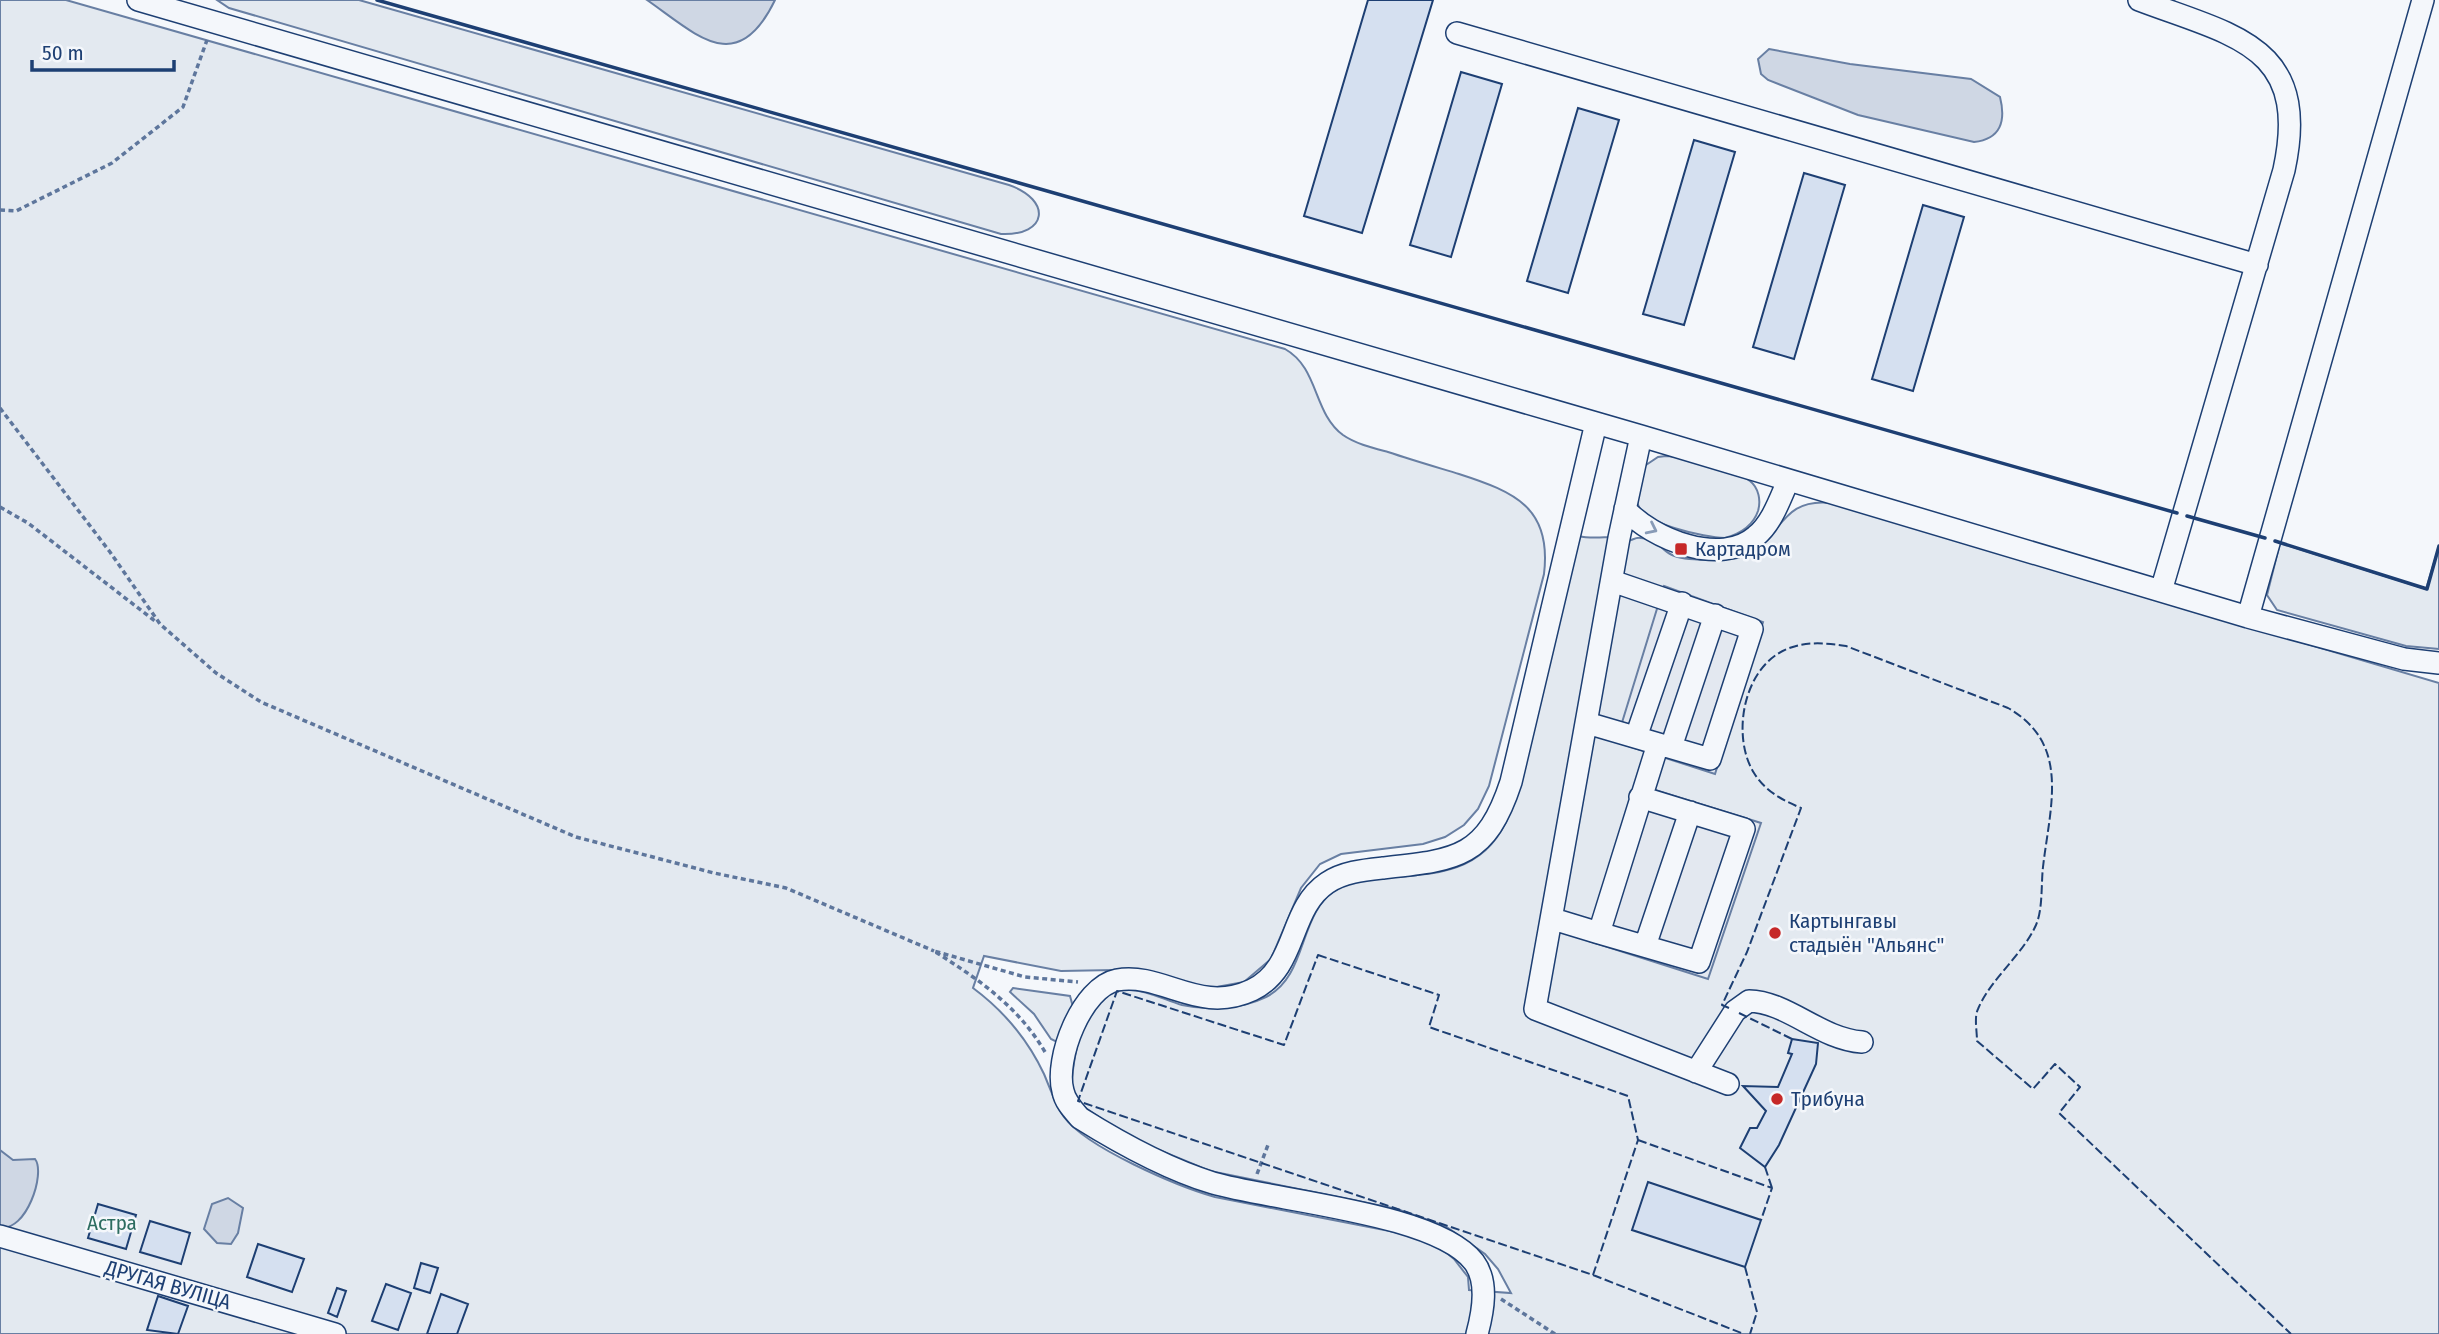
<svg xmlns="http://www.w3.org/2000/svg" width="2439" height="1334" viewBox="0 0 2439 1334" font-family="'Fira Sans Condensed',sans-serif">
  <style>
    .green { fill: #e3e9f0; stroke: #687fa3; stroke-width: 2 }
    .parking { fill: #e3e8f0; stroke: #687fa3; stroke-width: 2 }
    .water { fill: #cfd7e4; stroke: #687fa3; stroke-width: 2 }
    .building { fill: #d5e0f0; stroke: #1d3f73; stroke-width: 2 }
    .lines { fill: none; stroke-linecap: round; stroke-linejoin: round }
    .minor-casing { stroke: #1d3f73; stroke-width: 24 }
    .path { stroke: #5e769c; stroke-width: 3.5; stroke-dasharray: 5 3.5; stroke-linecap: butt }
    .minor { stroke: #f4f7fb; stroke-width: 21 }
    .fence { stroke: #1d3f73; stroke-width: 2; stroke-dasharray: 9 3.5; stroke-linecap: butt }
    .wall { stroke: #1d3f73; stroke-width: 3.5 }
    .oneway { stroke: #889bb7 }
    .poi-dot { fill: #c62828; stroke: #f4f7fb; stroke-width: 2.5 }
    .labels { text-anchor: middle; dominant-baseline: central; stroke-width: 5; stroke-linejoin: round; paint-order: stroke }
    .poi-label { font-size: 21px; fill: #1d3f73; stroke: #f4f7fb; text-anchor: start }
    .park-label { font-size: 21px; fill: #2c6c60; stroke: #f4f7fb }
    .street-label { font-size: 21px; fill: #1d3f73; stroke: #f4f7fb }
  </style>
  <rect width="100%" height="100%" fill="#f4f7fb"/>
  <path class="green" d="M0,0H66L1285,349C1319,368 1313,413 1343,435C1356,444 1373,448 1388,452C1412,460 1436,467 1459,474C1515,492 1552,508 1544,574L1489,786L1478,809L1464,825L1445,837L1423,844L1341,854L1320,864L1301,888L1271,959L1244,982L1211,988L1114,970L1061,971L984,956L973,988C1004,1011 1027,1038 1044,1074C1050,1088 1055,1104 1064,1117C1087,1148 1177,1186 1215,1197L1410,1235L1443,1250L1454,1259L1468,1277L1469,1290L1511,1293L1498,1269L1485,1254L1445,1226L1397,1209L1210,1171L1130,1138L1071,1098C1072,1063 1080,985 1131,990C1149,991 1165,1000 1182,1005C1209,1011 1241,1009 1266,997C1309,975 1297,914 1337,889C1354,879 1375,878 1394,877C1448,874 1489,867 1510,813L1579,536C1589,539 1603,537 1615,537C1620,538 1627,541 1631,540C1634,539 1637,537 1641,538C1661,540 1660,550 1672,555C1685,561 1725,561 1740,557C1782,544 1777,497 1831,503L2439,683V1334H0Z
    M217,0H359L1009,185C1052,200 1048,236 1001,234L229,8Z
    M1666,456C1684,457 1738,470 1750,481C1759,488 1761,501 1758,511C1753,526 1739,534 1725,538C1706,537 1638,525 1637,500C1637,490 1641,477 1643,467L1658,457Z
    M2280,543L2426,589L2439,546V649L2406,646L2277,610L2267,595Z
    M1013,988L1070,996L1073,1007L1057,1042L1051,1039L1034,1014L1010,992Z"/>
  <path class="parking" d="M1664,586L1763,622L1715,774L1616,742Z
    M1636,784L1761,823L1708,979L1589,941Z"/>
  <path class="water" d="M647,0H775C737,79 696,34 647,0Z
    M1769,49L1850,64L1971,79L2000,97C2006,121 2001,139 1974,142L1858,115L1768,80L1761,74L1758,59Z
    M0,1150L13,1160L35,1159C46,1173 26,1233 0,1227Z
    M228,1198L243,1208L238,1233L231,1244L217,1243L204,1229L212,1204Z"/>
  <path class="building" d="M1368,0H1433L1362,233L1304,216Z
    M1461,72L1502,84L1451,257L1410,245Z
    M1578,108L1619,120L1568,293L1527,281Z
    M1694,140L1735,152L1684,325L1643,314Z
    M1804,173L1845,185L1794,359L1753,347Z
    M1923,205L1964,217L1913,391L1872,379Z
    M1792,1039L1818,1043L1816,1064L1779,1145L1765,1167L1740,1148L1750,1128H1757L1766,1111L1743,1086L1778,1087L1792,1054L1788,1053Z
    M1648,1182L1761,1220L1745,1267L1632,1230Z
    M98,1204L136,1215L126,1249L88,1238Z
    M150,1221L190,1233L181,1264L140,1252Z
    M258,1244L304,1259L292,1292L247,1277Z
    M421,1263L438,1268L430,1293L414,1288Z
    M386,1284L411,1293L398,1330L372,1321Z
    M337,1288L346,1291L337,1317L328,1313Z
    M441,1294L468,1304L457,1334H427Z
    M158,1296L188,1306L178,1334L147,1330Z"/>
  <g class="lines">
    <defs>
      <path id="minor" d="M138,0L1641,436L2248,617L2404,659L2439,663
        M2139,0C2234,36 2311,45 2284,170L2161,591
        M1457,33L2257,265
        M1641,436L1619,538L1535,1009L1728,1084
        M1625,509C1652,539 1721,567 1756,536C1772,523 1780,499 1788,481
        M2248,617L2423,0
        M1587,723L1710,759L1752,629L1612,581
        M1636,737L1682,603
        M1671,747L1715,615
        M1553,919L1599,933L1658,744
        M1599,933L1699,962L1744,829L1640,797
        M1645,946L1690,812
        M1696,1072L1735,1011L1749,1001C1788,1002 1820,1039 1862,1042
        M0,1236L335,1334
        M1477,1334C1483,1312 1489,1282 1474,1262C1437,1213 1275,1201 1213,1183C1167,1169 1120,1143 1080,1118C1073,1110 1065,1102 1063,1091C1054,1059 1082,987 1117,980C1163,972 1199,1015 1252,990C1298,968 1288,909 1327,883C1343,872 1364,870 1383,868C1457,860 1486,858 1511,782L1596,423"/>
    </defs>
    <use href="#minor" class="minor-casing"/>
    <path class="path" d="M0,210L16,211L112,163L183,107L207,40
      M0,408L110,552L160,624L216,673L261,702L576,837L714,873L786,888L934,951
      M0,507L28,523L155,621
      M1045,1052C1018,1006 978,979 934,951L1025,977L1078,982
      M1257,1174L1268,1145
      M1501,1299L1555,1334"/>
    <use href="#minor" class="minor"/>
    <path class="fence" d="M1318,955L1439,995L1429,1027L1628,1096L1638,1140L1593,1275L1078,1101L1117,991L1284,1045Z
      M1729,1008L1722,1005L1747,952L1801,808C1782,800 1765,791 1754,773C1731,736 1743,667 1787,649C1806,641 1826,643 1846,646L2008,708C2071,744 2050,806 2043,867C2041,884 2043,909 2036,925C2022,956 1991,978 1978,1009C1974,1017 1977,1031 1977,1041L2033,1089L2055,1064L2080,1087L2059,1113L2291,1334
      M1739,1013L1792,1039
      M1638,1140L1772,1188L1761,1220
      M1765,1167L1772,1188
      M1745,1267L1757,1312L1750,1334
      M1593,1275L1744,1334"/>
    <path class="wall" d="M377,0L2177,513
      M2187,516L2265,538
      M2275,541L2427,589L2439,546"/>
  </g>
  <defs><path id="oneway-chevron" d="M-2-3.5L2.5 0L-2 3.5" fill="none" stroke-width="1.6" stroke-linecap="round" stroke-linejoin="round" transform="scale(1.75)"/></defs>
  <use class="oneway" href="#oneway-chevron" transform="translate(1652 529) rotate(26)"/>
  <g class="poi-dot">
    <rect x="1674" y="542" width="14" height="14" rx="3.5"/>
    <circle cx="1775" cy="933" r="7"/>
    <circle cx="1777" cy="1099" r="7"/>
  </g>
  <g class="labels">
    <g class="poi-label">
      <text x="1695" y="549">Картадром</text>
      <text x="1789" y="921">Картынгавы<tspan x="1789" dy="24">стадыён "Альянс"</tspan></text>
      <text x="1791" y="1099">Трибуна</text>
    </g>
    <g class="park-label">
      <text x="112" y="1223">Астра</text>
    </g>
    <g class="street-label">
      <text transform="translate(168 1285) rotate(16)">ДРУГАЯ ВУЛІЦА</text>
    </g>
  </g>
  <path d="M32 60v10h142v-10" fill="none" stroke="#1d3f73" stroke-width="3.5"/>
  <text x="42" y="60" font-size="21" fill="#1d3f73" stroke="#f4f7fb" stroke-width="5" paint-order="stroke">50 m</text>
</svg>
